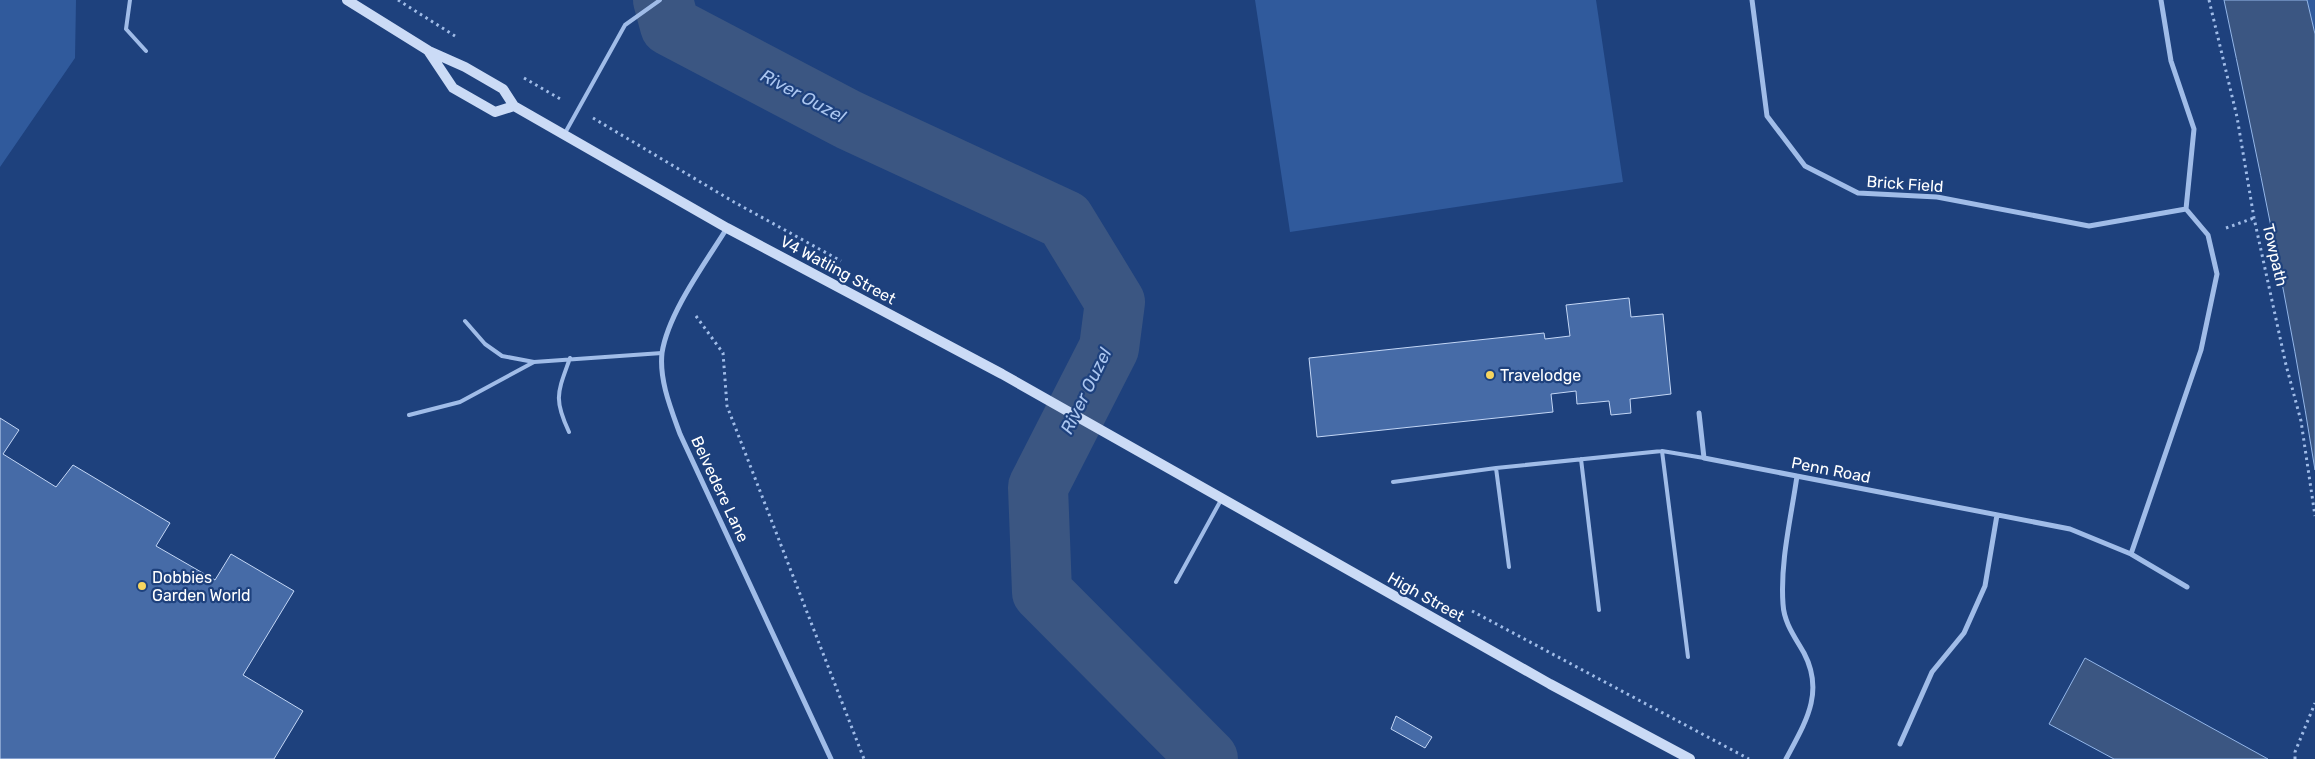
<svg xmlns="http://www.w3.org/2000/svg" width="2315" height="759" viewBox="0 0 2315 759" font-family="Rubik,sans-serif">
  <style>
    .green { fill: #305a9c }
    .water { fill: #3b5682; stroke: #93b6e9 }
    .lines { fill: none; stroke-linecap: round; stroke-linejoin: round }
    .river { stroke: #3b5682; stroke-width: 60 }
    .building { fill: #466ba7; stroke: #c4d7f6 }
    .path { stroke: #a0bce8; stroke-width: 3; stroke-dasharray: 2.5 4; stroke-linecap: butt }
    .lane { stroke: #a0bce8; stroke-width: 4 }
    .street { stroke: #a0bce8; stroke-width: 5 }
    .secondary { stroke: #cbdbf6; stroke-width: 10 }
    .poi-dot { fill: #f7d55f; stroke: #1e417d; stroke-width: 2 }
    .labels { text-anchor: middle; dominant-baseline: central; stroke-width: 4.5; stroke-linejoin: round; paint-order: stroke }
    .street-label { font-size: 16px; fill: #fff; stroke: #1e417d }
    .poi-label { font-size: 16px; fill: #fff; stroke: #1e417d; text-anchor: start }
    .water-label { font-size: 18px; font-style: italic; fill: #abc6f0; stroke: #1e417d }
  </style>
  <rect width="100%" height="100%" fill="#1e417d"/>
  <path class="green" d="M0,0H76L75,58L0,167Z
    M1255,0H1596L1623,182L1290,232Z
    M2307,0H2315V34Z"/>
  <path class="water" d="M2224,0H2307L2315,34V470C2290,312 2257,156 2224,0Z
    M2085,658L2268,759H2114L2049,724Z"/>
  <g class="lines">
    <path class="river" d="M663,0L670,26L849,120L1065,220L1115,302L1109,348L1038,487L1042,592L1208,759"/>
  </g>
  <path class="building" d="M1629,298L1631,317L1663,314L1671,394L1630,399L1631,413L1611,415L1609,401L1577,404L1576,391L1551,394L1553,412L1317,437L1309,358L1544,333L1545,339L1570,336L1566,305Z
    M0,418L19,430L3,454L56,487L73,465L170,523L156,546L215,580L231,554L294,591L243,675L303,711L274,759H0Z
    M1396,716L1432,737L1425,748L1391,729Z"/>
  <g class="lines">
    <path class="path" d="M398,0L455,36
      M2209,0L2237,117L2254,218L2286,365L2301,421L2315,516
      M524,78L562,100
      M593,118L734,202L841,261
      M2226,228L2254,218
      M696,316L723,353L727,406L864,759
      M1472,611L1749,759
      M2295,759V752L2315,703"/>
    <path class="lane" d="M130,0L126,29L146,51
      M565,133L625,25L660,0
      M465,321L485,344L502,356L534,362L662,353
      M409,415L460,402L534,362
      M569,432C553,398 558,392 570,358
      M1662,451L1688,657
      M1581,459L1599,610
      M1496,468L1509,567
      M1393,482L1496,468L1662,451L1704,458
      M1176,582L1221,500"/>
    <path class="street" d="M1752,0L1767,116L1805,166L1858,193L1937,197L2089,226L2186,209
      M727,228C706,262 668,313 662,353C659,380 671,409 680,434L831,759
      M1699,413L1704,458L2070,529L2131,554L2187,587
      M2131,554L2201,350L2217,274L2208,235L2186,209L2194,129L2171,61L2161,0
      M1900,744L1932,672L1964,633L1985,586L1997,515
      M1786,759C1805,723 1825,693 1804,653C1795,637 1784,623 1783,604C1780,562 1791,518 1797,476"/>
    <path class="secondary" d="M347,0L429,51L465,67L503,89L514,106L727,228L1002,374L1550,684L1690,759
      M429,52L453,88L495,112L514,106"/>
  </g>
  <g class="poi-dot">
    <circle cx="1490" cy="375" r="5"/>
    <circle cx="142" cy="586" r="5"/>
  </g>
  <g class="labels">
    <g class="street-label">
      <text transform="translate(1905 184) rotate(4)">Brick Field</text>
      <text transform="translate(2275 255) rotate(77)">Towpath</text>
      <text transform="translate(838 270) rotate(28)">V4 Watling Street</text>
      <text transform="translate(1831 470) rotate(11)">Penn Road</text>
      <text transform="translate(720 489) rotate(65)">Belvedere Lane</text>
      <text transform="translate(1426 597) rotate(29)">High Street</text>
    </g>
    <g class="poi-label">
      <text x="1500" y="375">Travelodge</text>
      <text x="152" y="577">Dobbies<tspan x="152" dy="18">Garden World</tspan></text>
    </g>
    <g class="water-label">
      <text transform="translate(803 96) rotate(28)">River Ouzel</text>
      <text transform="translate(1086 391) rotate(-64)">River Ouzel</text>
    </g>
  </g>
</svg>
